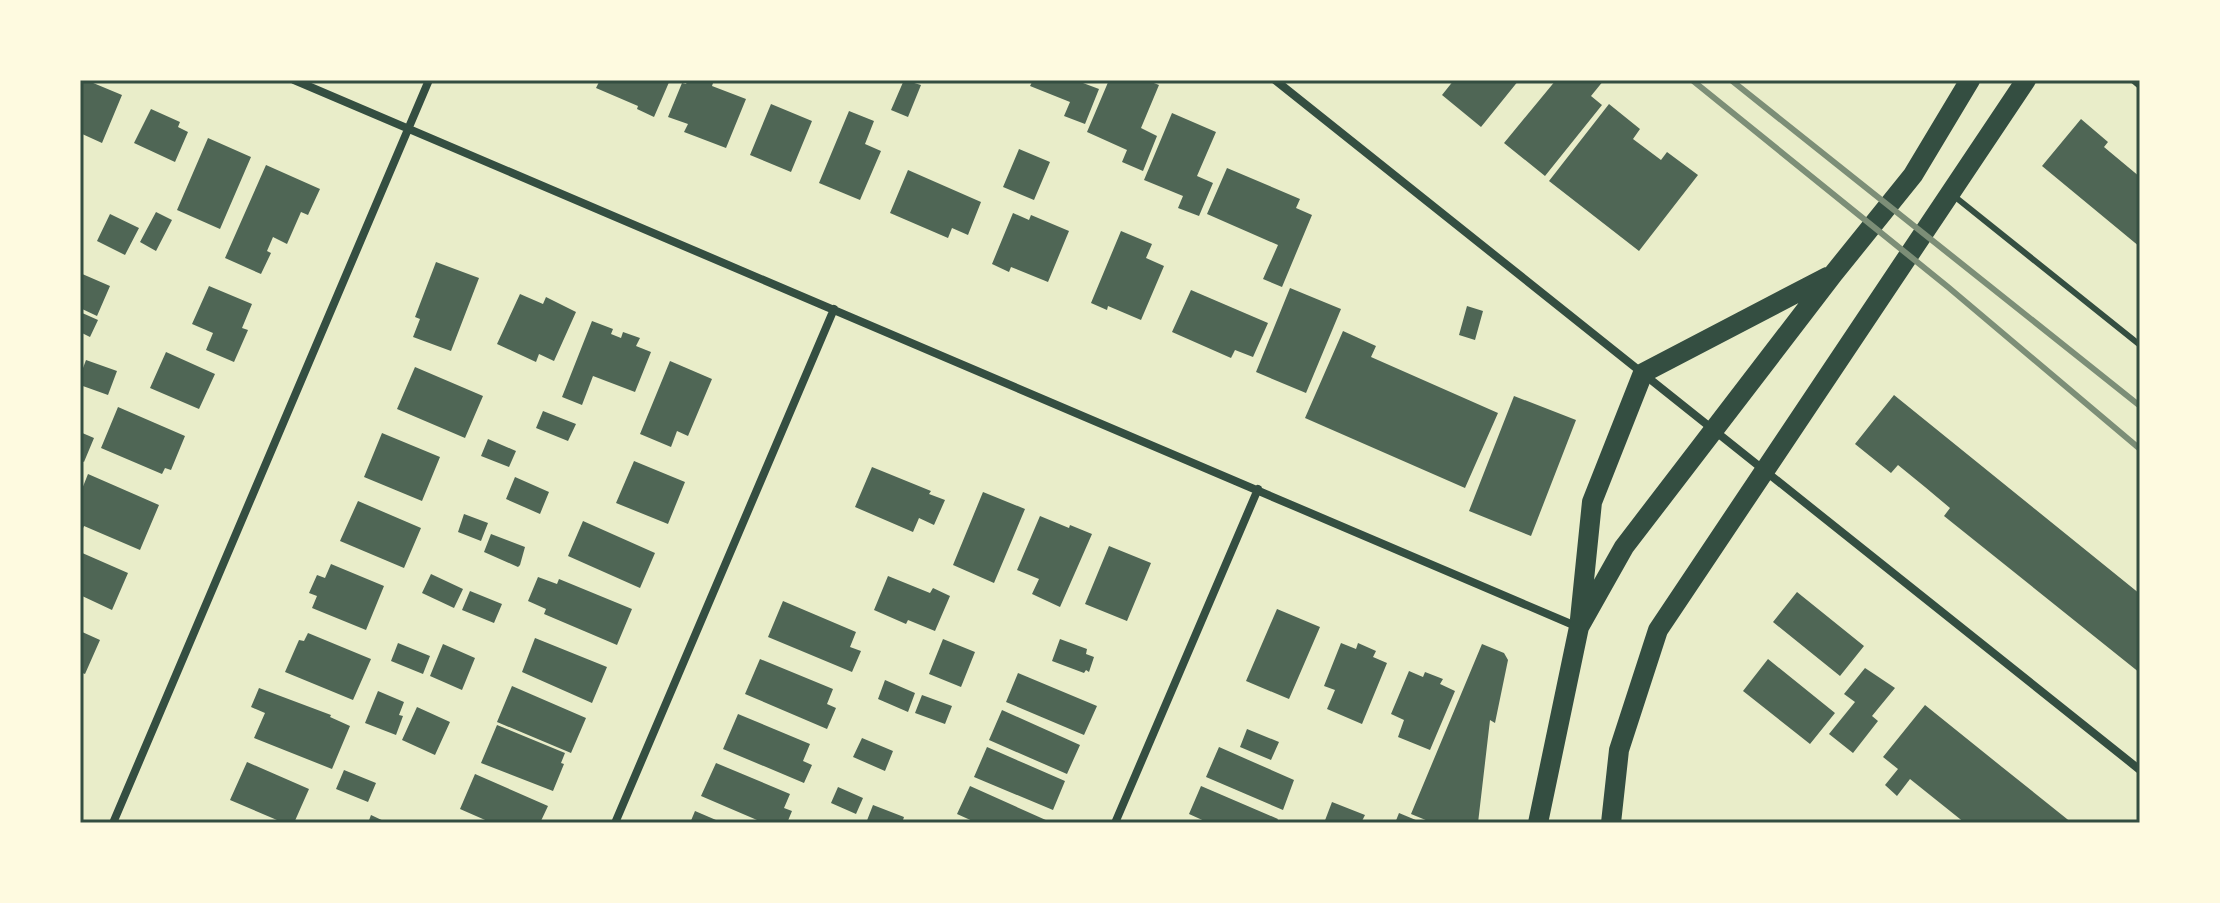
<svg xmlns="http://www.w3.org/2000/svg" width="2220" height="903" viewBox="0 0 2220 903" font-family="'Zilla Slab',serif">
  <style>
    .building { fill: #4f6655 }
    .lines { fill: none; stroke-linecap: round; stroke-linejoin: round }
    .service { stroke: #344e41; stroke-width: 6 }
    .minor { stroke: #344e41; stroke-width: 8 }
    .primary { stroke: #344e41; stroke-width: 20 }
    .rail { stroke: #7c8e77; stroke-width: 6 }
    .neatline { fill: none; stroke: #344e41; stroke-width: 3 }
  </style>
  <rect width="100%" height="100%" fill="#e9edc9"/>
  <path class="building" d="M80,80H86L122,95L102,143L80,133Z
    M600,80H670L654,117L637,109L638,106L596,88Z
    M688,80H714L712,86L746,99L726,148L684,132L688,124L668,117L682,83L686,84Z
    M904,80L921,85L908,117L891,110Z
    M1033,80H1084L1083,83L1099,89L1085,124L1064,116L1070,102L1030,86Z
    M1109,80H1146L1159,85L1141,128L1157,136L1143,171L1122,162L1127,150L1087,132Z
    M1454,80H1519L1481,127L1442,95Z
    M1556,80H1604L1591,96L1602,105L1545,176L1504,143Z
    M771,104L812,121L791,172L750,155Z
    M1609,104L1640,129L1633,139L1661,160L1667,152L1698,175L1639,251L1549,181Z
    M151,109L180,122L178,127L188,132L175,162L134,143Z
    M849,111L874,121L865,144L881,151L860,200L819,183Z
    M1172,113L1216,132L1197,176L1213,183L1199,216L1178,208L1183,196L1144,180Z
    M2081,119L2108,142L2104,147L2140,177V247L2042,166Z
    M208,138L251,157L220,229L177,210Z
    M1019,149L1050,162L1034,200L1003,187Z
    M266,165L320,189L308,215L301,212L287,244L273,237L267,251L271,253L261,274L225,258Z
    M1227,168L1300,199L1296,208L1312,215L1282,287L1263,279L1278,245L1207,214Z
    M908,170L981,202L968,235L952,228L948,238L890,213Z
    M156,212L172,220L156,251L140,242Z
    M1013,213L1029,220L1031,215L1069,231L1048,282L1011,267L1009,272L992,264Z
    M110,214L139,228L125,255L97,241Z
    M1121,231L1152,244L1146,258L1164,266L1141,320L1108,306L1107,310L1091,303Z
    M436,262L479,278L451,351L413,337L420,319L415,317Z
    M80,273L110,286L97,316L80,308Z
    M209,286L252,304L242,328L248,330L234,362L206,350L213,333L192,324Z
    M1290,288L1341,309L1306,393L1256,372Z
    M1191,290L1268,323L1253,357L1235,350L1231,358L1172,332Z
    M520,294L543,304L546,297L576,312L554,361L539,354L536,362L497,344Z
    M1467,306L1483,311L1475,340L1459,335Z
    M80,312L98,320L90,337L80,332Z
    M592,321L613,329L611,334L621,338L623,332L640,338L636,346L651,352L635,392L593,376L582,405L562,397Z
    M1343,331L1376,346L1371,357L1498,413L1465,488L1305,418Z
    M166,352L215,374L199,409L150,388Z
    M86,360L117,371L108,395L80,385V376Z
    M670,361L712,379L688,436L677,431L671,447L640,434Z
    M415,367L483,396L465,438L397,409Z
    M1894,395L2140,594V673L1944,516L1950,508L1925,487L1898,465L1891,473L1855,444Z
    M1514,396L1576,420L1531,536L1469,511Z
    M118,407L185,436L171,470L165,468L162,474L101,448Z
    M543,411L576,424L568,441L536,428Z
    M80,432L94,438L84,462L80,460Z
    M382,433L440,457L422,501L364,477Z
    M488,439L516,451L509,467L481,456Z
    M634,461L685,482L668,524L616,503Z
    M872,467L931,491L929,494L945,500L934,525L919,518L913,532L855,507Z
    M88,474L159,505L140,550L84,526L80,535V494Z
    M515,477L549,492L540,514L506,499Z
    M983,492L1025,509L994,583L953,565Z
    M358,501L421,528L404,568L340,541Z
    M464,514L488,523L481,541L458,532Z
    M1040,516L1069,528L1070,525L1092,534L1060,607L1032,594L1039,579L1017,570Z
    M583,521L655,553L640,588L568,556Z
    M491,534L525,547L520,565L518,567L484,552Z
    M1109,546L1151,563L1127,621L1085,604Z
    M80,552L128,573L112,610L80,595Z
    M331,564L384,586L366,630L312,608L317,596L309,593L317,575L325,578Z
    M431,574L463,589L454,608L422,593Z
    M888,576L930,593L933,588L950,596L935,631L908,620L906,624L874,610Z
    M538,577L557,584L559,579L632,609L617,645L544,614L546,609L528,601Z
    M470,591L502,604L494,623L462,610Z
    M1797,592L1864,646L1840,676L1773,622Z
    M783,601L856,632L850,647L861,651L852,672L768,637Z
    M1277,609L1320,627L1289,699L1246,681Z
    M80,631L100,640L85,674L80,672Z
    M308,633L371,659L353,700L285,672L299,640L304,641Z
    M535,638L607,667L592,703L522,672Z
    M943,639L975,652L961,687L929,674Z
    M1060,639L1087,649L1086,654L1094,657L1089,672L1086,670L1084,673L1052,661Z
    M398,643L430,656L423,674L391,661Z
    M1341,643L1356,649L1358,643L1376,651L1373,657L1387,663L1362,724L1327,709L1335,690L1324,686Z
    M443,644L475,658L462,690L430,676Z
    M1482,644L1504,653L1508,660L1495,723L1490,720L1478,823H1433L1411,814Z
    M760,659L833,689L827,704L836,708L827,729L745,694Z
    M1768,659L1835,713L1810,744L1743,691Z
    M1865,668L1895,688L1872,716L1878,721L1853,753L1829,734L1855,702L1844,694Z
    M1409,671L1423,677L1425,672L1443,679L1440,684L1455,691L1430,750L1398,737L1404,720L1391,714Z
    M1018,673L1097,706L1084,735L1006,702Z
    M885,680L915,693L908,712L878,699Z
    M512,686L586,718L571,753L497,722Z
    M259,688L331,715L330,717L350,726L332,769L254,738L265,713L251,707Z
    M378,691L404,702L399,715L403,716L396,735L365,723Z
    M922,695L952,706L945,724L915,713Z
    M1925,705L2002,767L2072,823H1965L1910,779L1897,796L1885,785L1898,769L1883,757Z
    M417,707L450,722L435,755L402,740Z
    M1002,710L1080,745L1067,774L989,740Z
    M738,714L810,744L803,761L812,765L804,783L723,749Z
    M497,725L565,753L561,763L564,764L553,791L481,763Z
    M1247,729L1279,742L1271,760L1240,747Z
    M862,738L893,751L885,771L853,757Z
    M987,747L1065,781L1053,810L974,777Z
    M1219,747L1294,780L1283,810L1206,777Z
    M247,762L309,789L294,823H284L230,800Z
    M716,763L790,794L784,808L792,811L787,823H764L701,796Z
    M344,770L376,783L368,802L336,789Z
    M475,774L548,806L540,823H492L460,809Z
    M970,786L1048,821L1047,823H977L957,814Z
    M1201,786L1278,819L1276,823H1209L1189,814Z
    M838,787L863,798L856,814L831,803Z
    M1332,802L1365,815L1361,823H1324Z
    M873,805L904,817L902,823H866Z
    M695,811L723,823H690Z
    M1399,813L1423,823H1395Z
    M371,815L388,823H368Z"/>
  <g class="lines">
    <path class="service" d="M1954,196L2140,345"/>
    <path class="minor" d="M294,80L1578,627
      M1275,80L2140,770
      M2134,80L2140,85
      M113,823L429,80
      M615,823L834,309
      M1115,823L1258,489"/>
    <path class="primary" d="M1580,619L1592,502L1643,373L1827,277
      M1538,823L1579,627L1624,547L1834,273L1913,175L1970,80
      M1611,823L1619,750L1658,630L2026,80"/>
    <path class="rail" d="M1692,80L1948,287L2140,449
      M1731,80L2140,406"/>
  </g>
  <rect width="2220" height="903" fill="none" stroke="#fefae0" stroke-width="164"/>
  <rect x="82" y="82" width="2056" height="739" class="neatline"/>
</svg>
